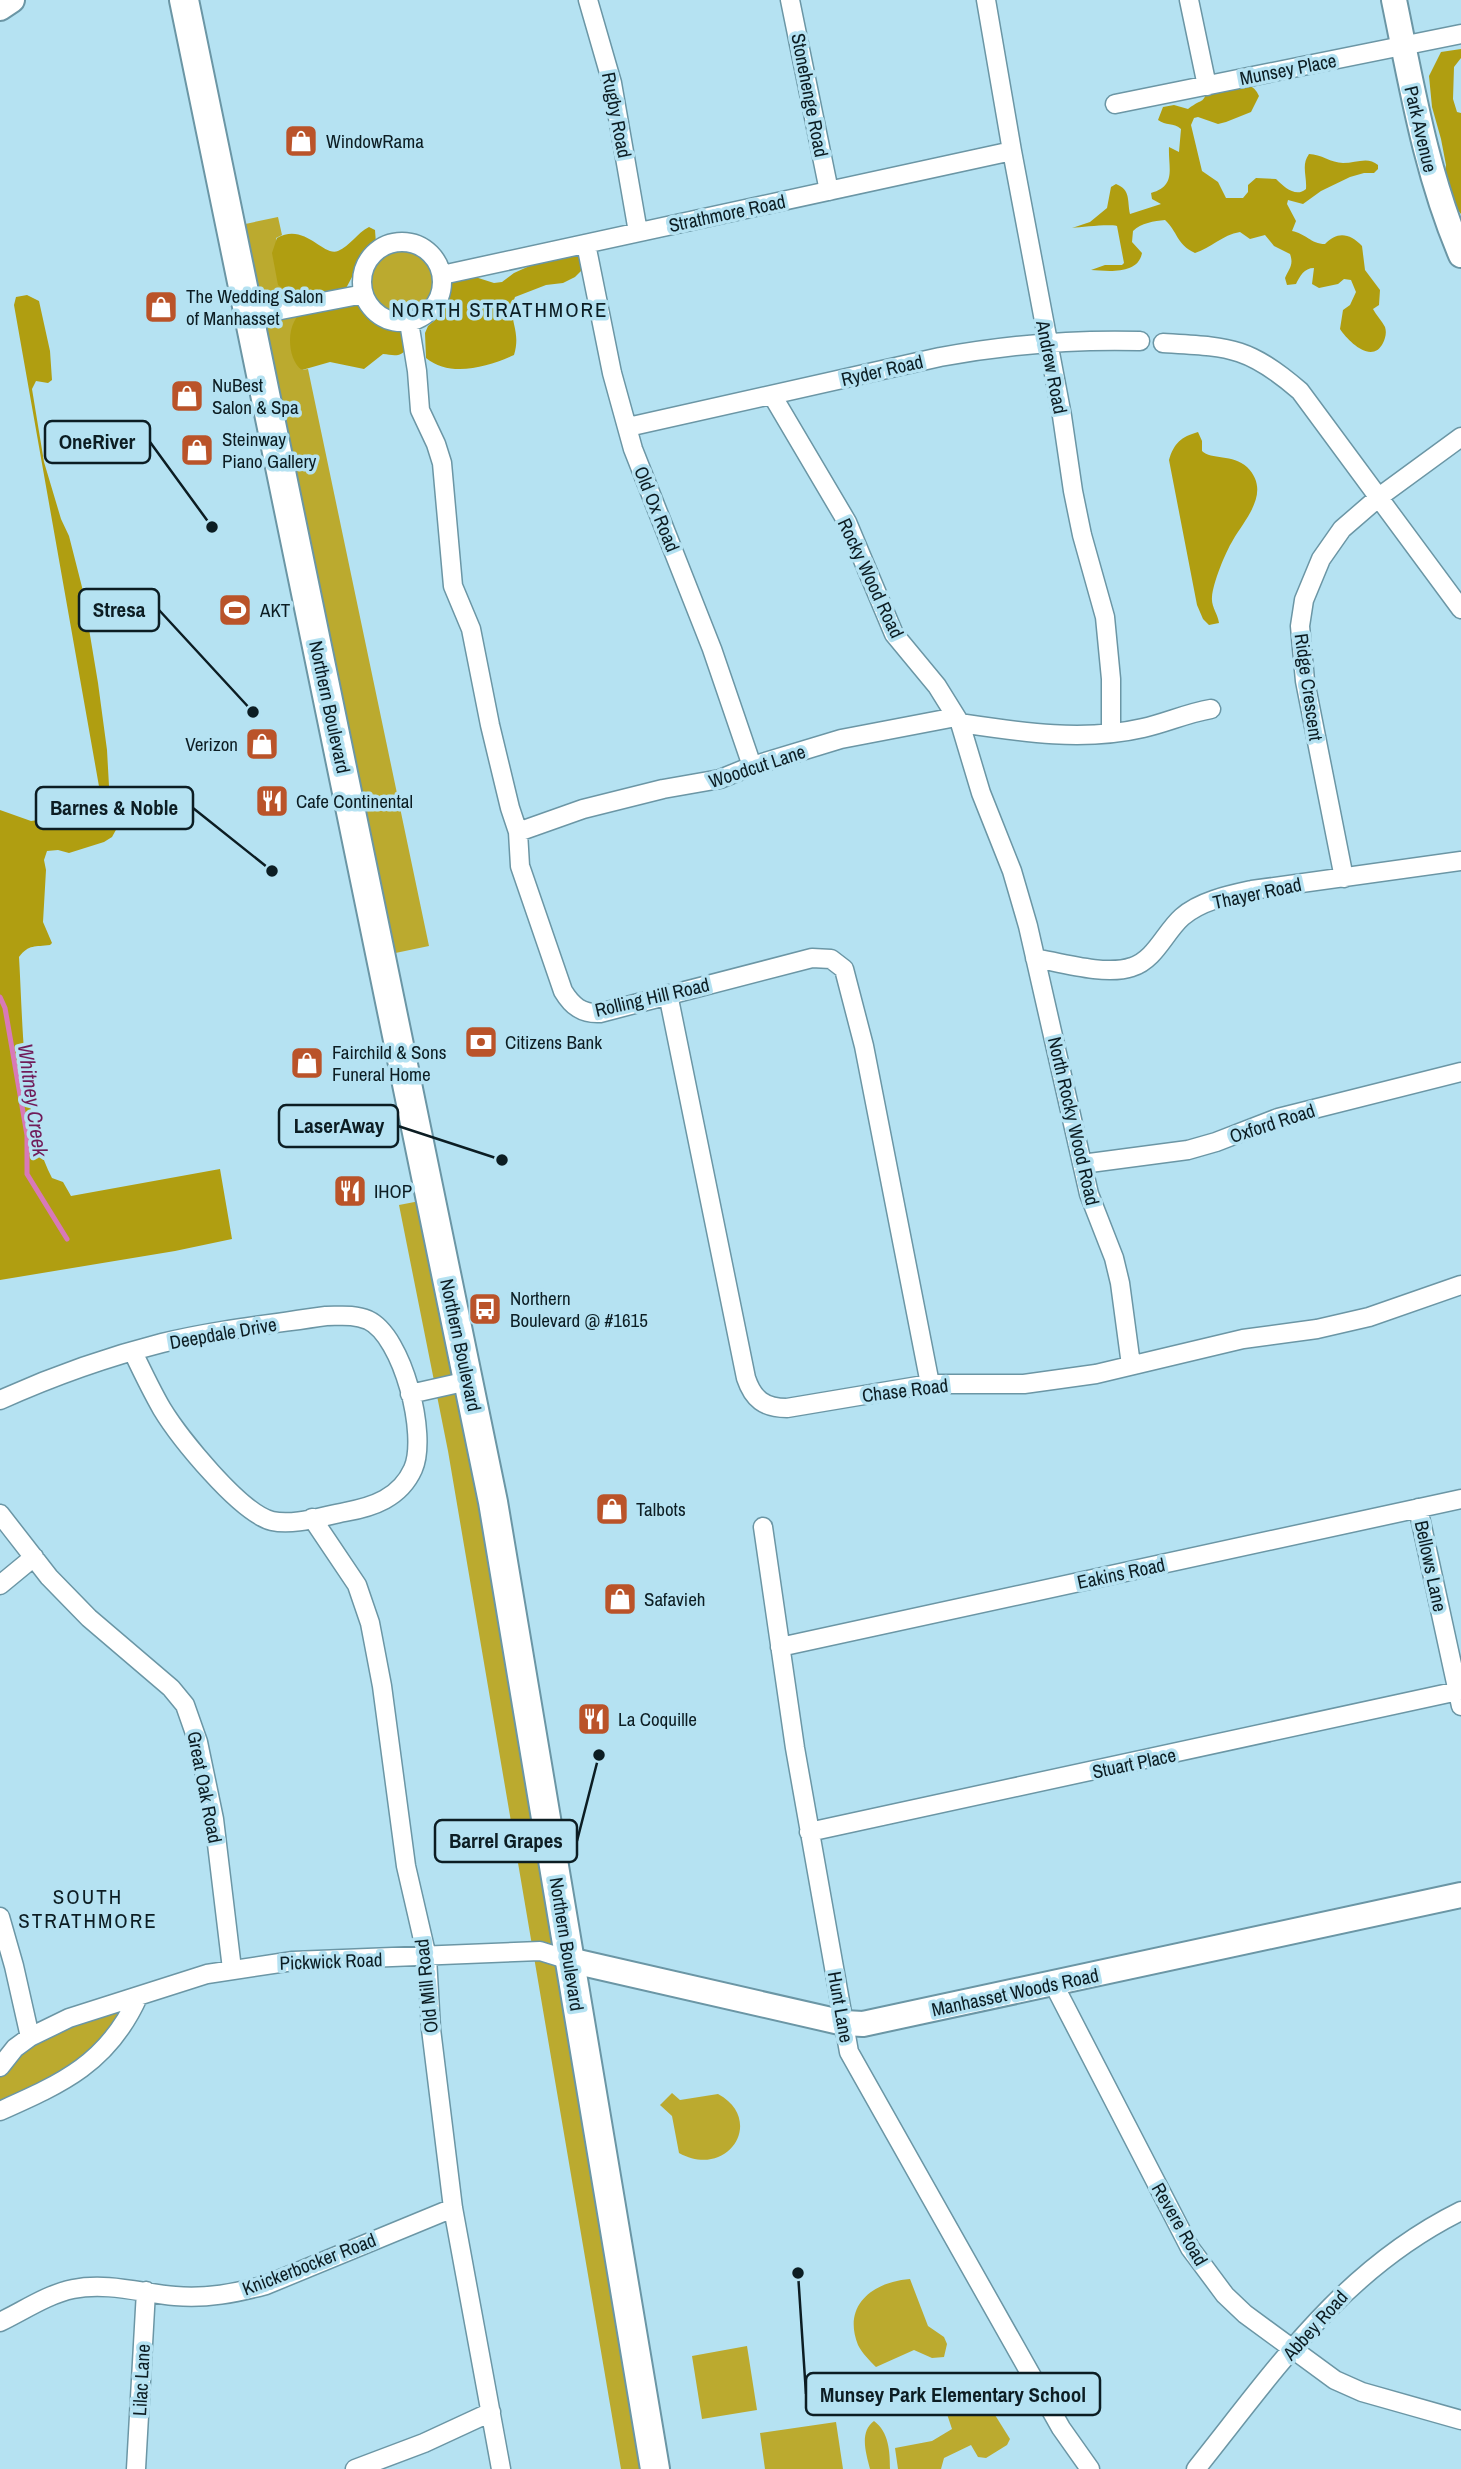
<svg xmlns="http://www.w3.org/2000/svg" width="1461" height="2469" viewBox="0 0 1461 2469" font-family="'Archivo Narrow',sans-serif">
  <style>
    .green { fill: #bbaa2f }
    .forest { fill: #b09e11 }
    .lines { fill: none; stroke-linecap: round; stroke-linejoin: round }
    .stream { stroke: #d879b8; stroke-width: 5 }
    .street-casing { stroke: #6b96a5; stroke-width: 21 }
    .secondary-casing { stroke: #6b96a5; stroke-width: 28 }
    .primary-casing { stroke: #6b96a5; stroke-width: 32 }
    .street { stroke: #fff; stroke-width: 18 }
    .secondary { stroke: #fff; stroke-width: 24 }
    .primary { stroke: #fff; stroke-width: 28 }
    .labels { text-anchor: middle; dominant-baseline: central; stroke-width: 7; stroke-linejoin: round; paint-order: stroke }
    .street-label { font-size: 19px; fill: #0c1d23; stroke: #b5e2f2 }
    .poi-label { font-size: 19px; fill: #0c1d23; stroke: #b5e2f2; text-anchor: start }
    .neighbourhood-label { font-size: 21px; letter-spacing: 2px; fill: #0c1d23; stroke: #b5e2f2 }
    .water-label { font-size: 21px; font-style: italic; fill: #701b59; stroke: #b5e2f2 }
    .leader { fill: none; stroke: #0c1d23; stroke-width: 2.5 }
    .callout-dot { fill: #0c1d23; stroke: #b5e2f2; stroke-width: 2.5 }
    .callout { fill: #b5e2f2; stroke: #0c1d23; stroke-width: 2.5 }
    .callout-label { font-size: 21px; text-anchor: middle; font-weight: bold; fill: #0c1d23 }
  </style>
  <rect width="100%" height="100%" fill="#b5e2f2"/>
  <path class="green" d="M278,217L282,235L276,238L288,293L302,295L315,301C285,326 288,336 302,370L308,369L429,946L381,956L231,227Z
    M362 282a40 40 0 1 1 80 0a40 40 0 1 1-80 0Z
    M430,1199L655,2469H621L448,1451L399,1205Z
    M138,1997L105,2050L0,2111V2067L15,2048Z
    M672,2093L680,2100L718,2094C766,2120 728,2180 679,2153L672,2116L660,2105Z
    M910,2279L928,2326L944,2337L947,2344L944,2357L932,2358L914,2350L876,2367C870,2361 862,2353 858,2345C842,2305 873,2282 910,2279Z
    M747,2346L757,2410L702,2419L692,2356Z
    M977,2374L996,2409L995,2415L1010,2439L1007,2445L986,2458L978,2457L971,2445L944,2458L941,2469H898L895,2448L932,2441L952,2429L946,2411L965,2400L960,2385Z
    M874,2421C889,2432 890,2452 890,2469H870C866,2453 859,2432 874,2421Z
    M836,2422L843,2469H765L760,2433Z"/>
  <path class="forest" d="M1461,49V58L1454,67L1453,99L1457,112L1461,113V214L1450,201L1444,176L1446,165L1441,139L1432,107L1429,76L1441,52Z
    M1210,83C1227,83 1251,77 1259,96L1251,112L1226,122L1218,124L1198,117L1194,118L1191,125L1202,171L1218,182L1226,198H1243L1248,192V185L1256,178L1276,179C1284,187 1296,198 1306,189C1307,176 1301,165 1309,154C1321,154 1331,163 1343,163C1356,163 1368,156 1378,165V169L1374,173H1364L1350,177L1321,191L1303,204L1288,200L1287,204L1296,221L1292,231C1305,233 1311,244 1325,244C1337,231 1350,233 1362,246L1365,270L1380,290L1379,305L1373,309C1376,315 1382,321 1385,327C1387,333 1385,339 1383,343C1372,365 1348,341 1340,329L1343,310L1350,305L1356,292L1351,280L1344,279L1338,284L1319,288L1312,284L1314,268C1304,268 1300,276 1296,284L1287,285L1285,278C1289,269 1294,265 1290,254L1274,246L1265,235L1250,239L1240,232C1222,235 1211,248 1195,253C1176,244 1178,232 1165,220C1154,221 1141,223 1133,231L1132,242L1142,253C1138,275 1108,271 1091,270L1105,265H1122L1124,263L1117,226C1108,224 1083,227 1072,228L1090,222L1107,208L1111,187L1116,184C1131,190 1127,200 1130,214L1161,204L1152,199L1151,193C1177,186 1168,168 1169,147L1179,152L1181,129C1173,122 1166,126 1158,120L1163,107L1174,105L1188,109C1205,96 1202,107 1210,83Z
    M369,227L375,230L376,244L360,262L344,292L347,299L401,329L406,335L407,348C401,358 393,355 383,354L364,369L330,362L302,370C289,361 287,335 294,322C298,313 307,307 314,301C302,295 289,294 278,285L272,253L277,238C305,222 323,257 338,251C350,246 357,233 369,227Z
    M572,252L580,255L583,269L575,277L563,283L546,285L515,297C506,319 522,329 514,355C488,367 450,378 426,358L425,333L428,326L440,316L452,282L462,276H472L494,283L502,282L514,273L547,258Z
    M27,295L39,301L50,351L52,380L48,383L36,381L32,389L44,462L61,519L69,536L82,587L98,683L107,750L109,786L116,813L117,828L112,837L104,842L69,853L58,850L47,851L44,860L46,870L43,922L52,943L50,945C35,947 29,944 19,957C23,1022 22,1120 52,1178L63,1182L71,1196L220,1169L232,1239L175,1251L0,1280V810L31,821L83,814L86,799L100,792L14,305L16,297Z
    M1198,432L1202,441V451C1211,460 1233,454 1247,467C1272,492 1245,519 1233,540C1225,553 1213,583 1212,597C1211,607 1218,614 1219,623L1209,625L1203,619L1197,605L1169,460C1174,443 1181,437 1198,432Z"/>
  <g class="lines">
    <path class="stream" d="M0,997L5,1008L27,1135V1174L67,1239"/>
    <defs>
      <path id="street" d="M588,0L612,83L638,232
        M790,0L829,191
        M986,0L1012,151L1062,416L1073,491L1082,535L1105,617L1111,679V733
        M1189,0L1207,86
        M1115,104L1461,34
        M362 282a40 40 0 1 1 80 0a40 40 0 1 1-80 0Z
        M586,244L612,373L633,449L712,649L752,766
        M442,275L1012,151
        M249,316L364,294
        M409,322L417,371L420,410L436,444L442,463L453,586L471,629L490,725L510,808L518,832L520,866L563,991C572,1006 582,1014 600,1013L812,958L831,959L844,969L864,1046L930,1384
        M1163,343C1229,347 1248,346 1300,391L1461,609
        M772,395L847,522L894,634L937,686L960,723L981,793L1012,871L1028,926L1089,1194L1114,1258L1120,1283L1131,1365
        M628,427L940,357C1006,345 1072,339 1140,341
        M960,723C1020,732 1083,742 1143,728C1166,723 1187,713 1211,709
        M518,832L583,809L663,789L720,779L752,766L841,739L956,717
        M1344,878L1305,681L1300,626L1304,600L1321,559L1342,529L1379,497L1461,437
        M1035,958C1062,963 1106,976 1132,967C1155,960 1165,932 1182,917C1200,901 1229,895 1252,890L1461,861
        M668,994L746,1378C753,1399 764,1408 787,1408L930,1384H1024L1096,1374L1243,1339L1317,1329L1369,1317L1461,1285
        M1082,1164L1188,1150L1216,1142L1278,1118L1461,1072
        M410,1394L468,1381
        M0,1400C51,1377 107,1357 162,1343C215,1330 272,1324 326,1316C340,1316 354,1314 368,1320C403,1336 428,1436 413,1469C400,1498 373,1507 345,1512C323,1516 294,1526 272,1521C240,1513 179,1437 162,1409C151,1390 142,1371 133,1352
        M1418,1508L1461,1706
        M0,1514L49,1577L89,1618L171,1688L185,1705L198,1742L214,1819L232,1969
        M312,1518L357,1585L370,1623L382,1686L406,1866L427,1957L431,2029L453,2208L501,2469
        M763,1527L795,1748L849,2052L1061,2428L1090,2469
        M0,1585L34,1557
        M780,1647L1461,1499
        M809,1832L1458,1691
        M0,1917L14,1966L30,2037
        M1053,1983L1190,2248L1225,2295L1245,2314L1335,2380L1362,2392L1461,2420
        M0,2067L15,2048L30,2037L69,2018L207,1974L293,1961L540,1951L569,1960
        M0,2111C63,2083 108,2063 138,1997
        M0,2322C23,2311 48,2294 73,2289C107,2282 142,2293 175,2296C206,2299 236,2293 266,2285L453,2208
        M136,2469L146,2291
        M355,2469L424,2443L491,2412
        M1196,2469C1276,2369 1342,2270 1461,2211"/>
      <path id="secondary" d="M1394,0C1412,87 1426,173 1461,255
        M0,8L12,0
        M569,1960L844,2023L863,2024L1461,1895"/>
      <path id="primary" d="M184,0L493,1502L655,2469"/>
    </defs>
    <use href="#street" class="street-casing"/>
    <use href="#secondary" class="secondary-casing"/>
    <use href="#primary" class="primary-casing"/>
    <use href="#street" class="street"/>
    <use href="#secondary" class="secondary"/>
    <use href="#primary" class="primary"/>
  </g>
  <defs>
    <symbol id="shop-square" viewBox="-11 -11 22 22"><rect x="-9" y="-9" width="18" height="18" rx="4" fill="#ba5329" stroke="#b5e2f2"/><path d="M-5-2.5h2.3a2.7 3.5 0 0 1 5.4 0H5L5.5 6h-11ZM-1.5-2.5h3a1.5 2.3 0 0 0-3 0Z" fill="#fff"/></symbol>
    <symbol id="stadium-square" viewBox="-11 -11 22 22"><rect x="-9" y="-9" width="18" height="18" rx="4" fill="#ba5329" stroke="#b5e2f2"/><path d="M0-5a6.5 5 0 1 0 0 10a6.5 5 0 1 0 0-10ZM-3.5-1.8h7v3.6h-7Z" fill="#fff"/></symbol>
    <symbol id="restaurant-square" viewBox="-11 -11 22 22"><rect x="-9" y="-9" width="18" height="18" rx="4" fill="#ba5329" stroke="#b5e2f2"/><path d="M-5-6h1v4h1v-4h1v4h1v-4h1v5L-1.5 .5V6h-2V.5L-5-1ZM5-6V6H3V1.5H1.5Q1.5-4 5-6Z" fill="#fff"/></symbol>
    <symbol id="bank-square" viewBox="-11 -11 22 22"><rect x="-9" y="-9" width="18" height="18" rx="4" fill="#ba5329" stroke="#b5e2f2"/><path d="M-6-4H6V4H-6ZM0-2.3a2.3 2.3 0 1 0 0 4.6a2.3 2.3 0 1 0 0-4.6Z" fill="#fff"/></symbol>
    <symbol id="bus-square" viewBox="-11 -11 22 22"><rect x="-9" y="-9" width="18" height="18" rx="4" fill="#ba5329" stroke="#b5e2f2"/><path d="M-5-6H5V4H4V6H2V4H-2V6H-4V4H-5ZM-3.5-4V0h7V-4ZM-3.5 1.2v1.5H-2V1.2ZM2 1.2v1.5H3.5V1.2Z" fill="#fff"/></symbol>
  </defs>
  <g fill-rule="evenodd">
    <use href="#shop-square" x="282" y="122" width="38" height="38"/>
    <use href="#shop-square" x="142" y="288" width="38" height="38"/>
    <use href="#shop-square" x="168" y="377" width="38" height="38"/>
    <use href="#shop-square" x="178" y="431" width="38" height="38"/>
    <use href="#stadium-square" x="216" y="591" width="38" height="38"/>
    <use href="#shop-square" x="243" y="725" width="38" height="38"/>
    <use href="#restaurant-square" x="253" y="782" width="38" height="38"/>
    <use href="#bank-square" x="462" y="1023" width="38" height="38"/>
    <use href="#shop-square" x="288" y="1044" width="38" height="38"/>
    <use href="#restaurant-square" x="331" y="1172" width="38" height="38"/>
    <use href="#bus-square" x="466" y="1290" width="38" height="38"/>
    <use href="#shop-square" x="593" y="1490" width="38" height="38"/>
    <use href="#shop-square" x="601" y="1580" width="38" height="38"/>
    <use href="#restaurant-square" x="575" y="1700" width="38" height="38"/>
  </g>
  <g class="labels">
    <g class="street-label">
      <text transform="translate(1288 69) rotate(-11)">Munsey Place</text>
      <text transform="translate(810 95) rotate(79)">Stonehenge Road</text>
      <text transform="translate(617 115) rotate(79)">Rugby Road</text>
      <text transform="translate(1421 129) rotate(77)">Park Avenue</text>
      <text transform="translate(727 213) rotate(-12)">Strathmore Road</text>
      <text transform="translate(1052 367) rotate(79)">Andrew Road</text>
      <text transform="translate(882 370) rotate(-13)">Ryder Road</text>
      <text transform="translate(657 509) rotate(68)">Old Ox Road</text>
      <text transform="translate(871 578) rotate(65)">Rocky Wood Road</text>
      <text transform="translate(1309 687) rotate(82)">Ridge Crescent</text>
      <text transform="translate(330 707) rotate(78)">Northern Boulevard</text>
      <text transform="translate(757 766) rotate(-18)">Woodcut Lane</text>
      <text transform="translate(1257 893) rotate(-12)">Thayer Road</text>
      <text transform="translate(652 997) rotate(-13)">Rolling Hill Road</text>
      <text transform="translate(1074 1121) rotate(77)">North Rocky Wood Road</text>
      <text transform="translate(1272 1123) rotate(-18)">Oxford Road</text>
      <text transform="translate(223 1333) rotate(-10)">Deepdale Drive</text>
      <text transform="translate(461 1345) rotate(78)">Northern Boulevard</text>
      <text transform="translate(905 1390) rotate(-7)">Chase Road</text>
      <text transform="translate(1431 1566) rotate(78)">Bellows Lane</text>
      <text transform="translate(1121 1573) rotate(-12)">Eakins Road</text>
      <text transform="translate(1134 1763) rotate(-12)">Stuart Place</text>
      <text transform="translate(205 1787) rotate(79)">Great Oak Road</text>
      <text transform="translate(567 1944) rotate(81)">Northern Boulevard</text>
      <text transform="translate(331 1961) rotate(-2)">Pickwick Road</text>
      <text transform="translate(426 1986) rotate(-96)">Old Mill Road</text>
      <text transform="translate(1015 1992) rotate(-12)">Manhasset Woods Road</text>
      <text transform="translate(841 2007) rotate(80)">Hunt Lane</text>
      <text transform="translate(1180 2224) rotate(60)">Revere Road</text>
      <text transform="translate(309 2264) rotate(-21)">Knickerbocker Road</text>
      <text transform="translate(1315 2325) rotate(-48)">Abbey Road</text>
      <text transform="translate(141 2380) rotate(-87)">Lilac Lane</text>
    </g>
    <g class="poi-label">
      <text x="326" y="141">WindowRama</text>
      <text x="186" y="296">The Wedding Salon<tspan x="186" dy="22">of Manhasset</tspan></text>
      <text x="212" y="385">NuBest<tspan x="212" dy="22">Salon &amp; Spa</tspan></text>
      <text x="222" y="439">Steinway<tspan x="222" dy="22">Piano Gallery</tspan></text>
      <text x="260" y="610">AKT</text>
      <text x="238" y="744" text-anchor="end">Verizon</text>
      <text x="296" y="801">Cafe Continental</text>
      <text x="505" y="1042">Citizens Bank</text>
      <text x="332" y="1052">Fairchild &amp; Sons<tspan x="332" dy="22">Funeral Home</tspan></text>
      <text x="374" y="1191">IHOP</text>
      <text x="510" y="1298">Northern<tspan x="510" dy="22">Boulevard @ #1615</tspan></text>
      <text x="636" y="1509">Talbots</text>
      <text x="644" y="1599">Safavieh</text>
      <text x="618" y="1719">La Coquille</text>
    </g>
    <g class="neighbourhood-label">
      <text x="500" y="309">NORTH STRATHMORE</text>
      <text x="88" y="1896">SOUTH<tspan x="88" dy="24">STRATHMORE</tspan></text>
    </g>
    <g class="water-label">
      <text transform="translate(33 1100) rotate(82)">Whitney Creek</text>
    </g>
  </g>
  <path class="leader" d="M212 527L150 442M253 712L159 610M272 871L193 808M502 1160L398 1126M599 1755L577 1841M798 2273L806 2394"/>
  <g class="callout-dot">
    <circle cx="212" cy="527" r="7"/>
    <circle cx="253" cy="712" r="7"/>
    <circle cx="272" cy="871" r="7"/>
    <circle cx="502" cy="1160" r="7"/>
    <circle cx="599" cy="1755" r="7"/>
    <circle cx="798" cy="2273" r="7"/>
  </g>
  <g class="callout">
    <rect x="45" y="421" width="105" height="42" rx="7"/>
    <rect x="79" y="589" width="80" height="42" rx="7"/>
    <rect x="36" y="787" width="157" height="42" rx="7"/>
    <rect x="279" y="1105" width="119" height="42" rx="7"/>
    <rect x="435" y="1820" width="142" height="42" rx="7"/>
    <rect x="806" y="2373" width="294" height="42" rx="7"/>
  </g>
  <g class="callout-label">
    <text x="97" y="449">OneRiver</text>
    <text x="119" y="617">Stresa</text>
    <text x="114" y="815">Barnes &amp; Noble</text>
    <text x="339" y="1133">LaserAway</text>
    <text x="506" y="1848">Barrel Grapes</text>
    <text x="953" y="2402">Munsey Park Elementary School</text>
  </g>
</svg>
